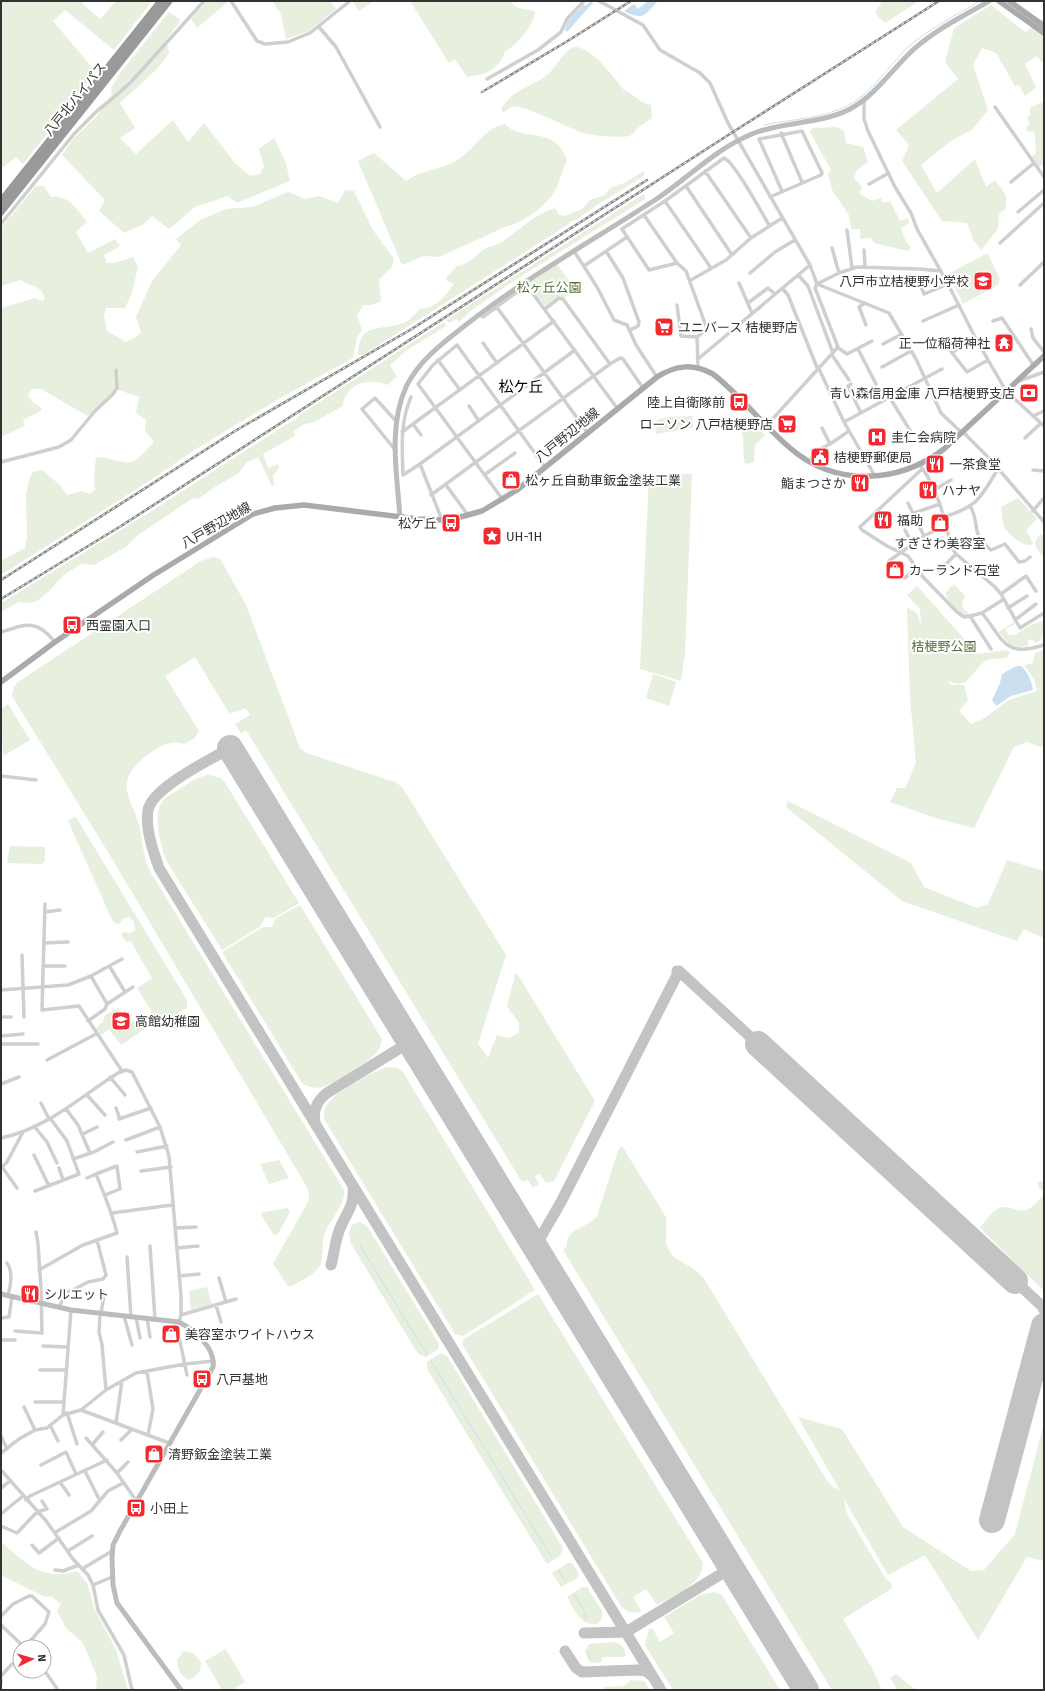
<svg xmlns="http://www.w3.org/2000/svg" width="1045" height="1691" viewBox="0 0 1045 1691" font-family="'Fira Sans','Noto Sans JP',sans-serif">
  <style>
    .green { fill: #e7efdf }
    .water { fill: #cae0f0 }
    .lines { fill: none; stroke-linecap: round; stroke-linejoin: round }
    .stream { stroke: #cae0f0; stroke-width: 1 }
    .taxiway { stroke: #c3c3c3; stroke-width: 11 }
    .runway { stroke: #c3c3c3; stroke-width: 26 }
    .street { stroke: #cfcfcf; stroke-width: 3.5 }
    .secondary { stroke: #bcbcbc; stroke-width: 5 }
    .primary { stroke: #aaa; stroke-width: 5.5 }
    .highway { stroke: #999; stroke-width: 7 }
    .rail-casing { stroke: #878787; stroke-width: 2.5 }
    .rail { stroke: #fff; stroke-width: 1; stroke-dasharray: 3; stroke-linecap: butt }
    .labels { text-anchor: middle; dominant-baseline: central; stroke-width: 4; stroke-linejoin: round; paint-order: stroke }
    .street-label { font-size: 13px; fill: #323232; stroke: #fff }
    .poi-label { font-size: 13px; fill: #323232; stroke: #fff; text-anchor: start }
    .park-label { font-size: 13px; fill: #52723a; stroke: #fff }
    .quarter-label { font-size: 15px; fill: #000; stroke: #fff }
  </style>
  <rect width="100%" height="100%" fill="#fff"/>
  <path class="green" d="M1,1H80L100,19L116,1H152L114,50L65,10L53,21L96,72L23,164L16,157L1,169Z
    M207,1H229L197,28L191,19Z
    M272,1H330L336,9L309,31L286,39L281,14Z
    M355,1H374L359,11L353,2Z
    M410,1H509L518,8L535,11C535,23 517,46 505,51C503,61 493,71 483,74C477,76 472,75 467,77L455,59L449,63Z
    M882,1H919L885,23L875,13Z
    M991,5L1025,32L1044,18V62H1041L1037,56L1025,64L1036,87L1025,96L1019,85L1015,86L996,53L982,48L973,65L988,110L972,130L952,140L921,165L937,193L975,159L986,187L995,180L1006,195V208L999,214L998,229L981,250L974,241L967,223L942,221L902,161L909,145L896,130L958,79L945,62L954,28Z
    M169,12L181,20L166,40L169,53L157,69L120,103L135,128L120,138L136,154L173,120L188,142L204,123L235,163L250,176L260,174L264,166L259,149L274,138L286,163L290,181L237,203L228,196L195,207L169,229L152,216L144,224L124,233L99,211L105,200L62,155L73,139L96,117L112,94L111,88L121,72Z
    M574,47C593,47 612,76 624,90C636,95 636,101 651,105L652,118L640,126L630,136C616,138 601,136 587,134C570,130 523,103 511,107C509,108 506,111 504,113L501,110C510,90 530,88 546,76C557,67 561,53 574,47Z
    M1044,101V163L1039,167L1032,156L1036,153L1035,140L1036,139L1033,131L1028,132L1026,127L1030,124L1027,117L1030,115V108Z
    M505,124C521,143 555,124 567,160C563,169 560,180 556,189C547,206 523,223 505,227L439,257L424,256L402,265L358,161L374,153L406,181C410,179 414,175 419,174C432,169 447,167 459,159C475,148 487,126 505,124Z
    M837,127L844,131L846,143L863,147L868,162L857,170L854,178L862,187L860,194L872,201L881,198L882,203L890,201L900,221L908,218L909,223L901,228L906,242L911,248L908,251L874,243L872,238L860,239V229H851L849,215L832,190L828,174L831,170L810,132L812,128Z
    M644,171V176L597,205L576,220L570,221L569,224L363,355H358C359,325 374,330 397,325C407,323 414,316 420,309C436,309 445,296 454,284L447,281L446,278L457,266C469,264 473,258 483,250C489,246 499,245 505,240C520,229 537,213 555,208L559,215L564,216L582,209L590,200L605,195L610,188L624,183Z
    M36,186H44L51,197C69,194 77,210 87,222L76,232L88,253L115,239L120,246L104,255L107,263H114L133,257L138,267L132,293L125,308H106L104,316L107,331L126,342L136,337L141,332L136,317L152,281L181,245L176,239L200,220L226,209L252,207L288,192L306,199L319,196L338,203L345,190L354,191L373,230L394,259L392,267L379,280L381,301L372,305H363L357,315L362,330L357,337L353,358L277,400L196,449L146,483L1,575V561L25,548L27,537L26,495L30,476L33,472L42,470L60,485L67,495L82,491L89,494L95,490L94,477L96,458L101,457C134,464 130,468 154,442L145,431L146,420L136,413L139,397L116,389L88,416L41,389H32L28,395L32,402L42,408L41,411L23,420L25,426L1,437V308L35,298L42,301L45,299C41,285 33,287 20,280L1,286V228Z
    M642,195H645V199L515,280L472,310L459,322L457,319L449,323L446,320Z
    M986,254H988L1000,279L998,285L963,304L948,274Z
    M557,264L567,278L579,288L564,298L560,295L545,306L528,284Z
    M444,322L446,326L407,350L390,365L397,377L387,385C368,377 345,384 343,406L312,423L304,424L294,431L295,436L263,454L268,468L278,464L279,468L273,476L274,485L272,486L258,457L247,462L239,473L215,487L198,499L193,498L138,535L127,546L94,565L81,564L64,575L48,592L37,601L29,603L19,602L1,612V603L147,514L290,422L296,420L298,416Z
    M692,416L693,428L656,434L657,420L667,417Z
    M741,418L748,419L765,435L755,445L754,462L745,464C742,450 746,433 737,421Z
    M692,474L685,654L681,681L640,669L649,475Z
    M1018,498L1037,519L1026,530L1033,543L1031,545C1023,546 1007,534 1004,526C1002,521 1002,513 1001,507Z
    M1041,534L1044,536V558C1038,550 1029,544 1041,534Z
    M213,557L220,559L222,562L246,605L300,748L306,753L395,782L402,787L506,955L478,1044L488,1058L497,1035L508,1038L519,1033V1023L507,1006L516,972L595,1101L554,1181L546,1183L540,1174L535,1176L539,1184L533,1188L528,1180L522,1182L246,730L241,733L235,724L250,715L246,708L239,711L229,713L195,657L165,676L199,731L194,739L184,744C173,740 162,745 153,751C140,759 124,774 127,790C129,802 136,813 139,825C143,842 143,858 151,873L344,1190C346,1205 330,1219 325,1233C321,1243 324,1259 320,1266C314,1275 300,1281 292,1286H288L273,1264L309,1200L308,1189L111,857L12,696L14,687L18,682L201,561Z
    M954,584L965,596L962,603L964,610L968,612L969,615C959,615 946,602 946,592Z
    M917,586L978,654L1006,650L1010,652L1007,658C1002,659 993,658 988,660C971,668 970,693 947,680L951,685H964L968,700L959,711L971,724L983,719L1009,700L1037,691L1034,679L1024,665L1033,663L1035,653L1044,650V748L1027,742L1014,747L974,828L939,819L890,802L897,788H905L916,763L910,698L907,607L917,613L921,625L920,609L907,595Z
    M1044,621L1042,639L1036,643L1031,639L1028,641V646L1020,647L1010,645L999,632L1014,622L1015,624L1006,629L1008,635H1014L1035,623Z
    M653,674L676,682L669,706L646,698Z
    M8,704L30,740L3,756L1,709Z
    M209,775L221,778L226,784L299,903L274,918L267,917L264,919L261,926L222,950L167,862C161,848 152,815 162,802C167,795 177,791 184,786C192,781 200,776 209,775Z
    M788,801L911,863L924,887L977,908L988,904L1007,860L1044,871V938L1024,929L1017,941L902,901L786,807Z
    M74,817H76L187,1000V1008L181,1011L170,1021L155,1026L150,1015L151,1010L137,988L152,978L131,942L125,941L121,934L124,932L131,933L135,930L134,922L129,917L122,919L121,923L116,924L112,920L68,821Z
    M10,846L45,847V861L42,864L7,863Z
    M300,905L382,1039C381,1044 380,1049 376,1053C371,1060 332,1084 323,1087C316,1089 308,1087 302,1083L222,952L263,927H272L275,919Z
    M118,1008L128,1023L137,1020L141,1022L147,1018L151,1025L121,1045L109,1029L101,1035L96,1028L103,1022L105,1015Z
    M388,1067L397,1068L403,1072L535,1290L463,1336L455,1334L324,1119C324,1112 325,1106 330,1101C337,1092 376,1069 388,1067Z
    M622,1146L666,1217V1243L670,1252L674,1257L695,1270L703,1277L826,1479L833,1487L840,1491L798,1417L842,1429L903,1527L971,1571L984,1570L1015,1534L1044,1423V1561L1027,1557L978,1640L925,1555L888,1575L844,1499L847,1514L885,1578L892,1584L891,1589L843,1619L872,1668L882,1690H832L563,1250L567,1246C566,1227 587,1229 597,1216L619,1148Z
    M279,1160L289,1178L269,1184L260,1164Z
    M1044,1180V1291L980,1228C984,1223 990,1213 997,1209C1013,1201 1018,1220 1035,1204C1039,1200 1042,1198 1044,1192L1038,1186V1182Z
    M288,1208L290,1212L278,1234L274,1235L261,1215L263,1212Z
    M359,1222L366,1225L372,1234L439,1344L438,1349L426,1357L418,1354L350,1242L349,1232L352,1225Z
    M207,1287L212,1304L191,1310L189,1291Z
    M538,1294L703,1563C703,1585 672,1596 657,1605L646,1589L633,1597L641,1610L639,1613L627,1611L621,1606L462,1344L464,1339Z
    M441,1353L447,1356L563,1548L560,1556L547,1564L427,1369V1362Z
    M1,1542C27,1563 41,1582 77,1571L87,1583L95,1610L116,1650L128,1690H96L97,1677L83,1643L66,1628L57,1611L61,1604L51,1596L45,1597L1,1575Z
    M568,1563H572L579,1574L576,1579L561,1587L552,1573Z
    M582,1587H587L602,1611V1619L597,1624C580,1626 574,1609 567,1597Z
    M714,1592L722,1595L780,1690H673L645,1645L649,1629H653L660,1642L674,1633L664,1617L700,1595Z
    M613,1642C621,1643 627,1649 625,1657H602V1662L590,1663L585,1651L589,1644Z
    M226,1649L245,1682L232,1690H222L205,1661Z
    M184,1651L193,1653L201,1662C201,1672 198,1675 190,1680C180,1676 178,1670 177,1660Z
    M896,1674L916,1690H898L890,1678Z
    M631,1680L644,1681L650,1690H606L604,1687L624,1686Z"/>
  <path class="water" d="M591,1L593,3L567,32L565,30L568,21L584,4L585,6Z
    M648,1H658C644,16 643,21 624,11L634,4L638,9Z
    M1016,666H1021C1028,671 1032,683 1033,690L1011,696L996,706L992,700L1000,683L1002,674Z"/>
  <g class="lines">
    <path class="stream" d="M764,125C791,119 821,119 847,106C874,92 887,67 908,47C929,29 956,15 980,1
      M360,1245L427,1355
      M431,1361L552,1558
      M559,1571L566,1582
      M574,1594L585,1612L586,1621
      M588,1653L590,1660"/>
    <path class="taxiway" d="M230,748C210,760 153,787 148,810C145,828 153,851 159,868L661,1690
      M679,971L758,1044
      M315,1122C313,1109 317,1101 327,1093L410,1042
      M535,1247L561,1202L677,975V971
      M331,1265C334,1254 335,1242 339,1231C345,1214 355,1207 353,1187
      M1015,1281L1042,1306L1044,1310
      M584,1633L626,1632L731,1568
      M565,1651L576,1668L582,1672L637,1670L646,1671L652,1676"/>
    <path class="runway" d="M230,748L806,1690
      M758,1044L1015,1281
      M992,1520L1044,1326"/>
    <path class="street" d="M231,1L257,41L265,44L288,42L310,33L350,1
      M599,1L643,25L660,50L700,73L710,83L728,123L810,265L817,284L889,313L916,359L941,413L961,432
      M319,27L336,47L380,127
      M487,79L538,50L561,32L567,19L584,1
      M864,100V119L868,131L895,187L911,213L917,229L948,284L976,339L1006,391L1044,426
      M995,107L1044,177
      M781,133L802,182
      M705,171L751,238
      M1011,182L1034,163
      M869,184L889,173
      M686,186L732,255
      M770,197L821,175L822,173L802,131L759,139L782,191
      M665,201L711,268
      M1018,212L1044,190
      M644,215L677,263L686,271L707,329L697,337L698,367
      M1,224L74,134L98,110L112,99L132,81L204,1
      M847,230L852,268
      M1000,243L1044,203
      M832,248L839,273
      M864,250L865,266
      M574,251L597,287L614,320L627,325L636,345L657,377
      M606,251L623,278L639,322L638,326L630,330
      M677,263L649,270L622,229L665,201L724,158C734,161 762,213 769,225
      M584,266L627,237
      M750,273L775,252L795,240
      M798,275L808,286L833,353
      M691,280L726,260L751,238L782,218
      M739,283L752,313
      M1020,285L1044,262
      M921,286L924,294L948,284
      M782,288L788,295L818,370
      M748,303L768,288L775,294
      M865,303L859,307L866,325
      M677,305L681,336L697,337
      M496,306L588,433
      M545,309L559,298L563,299L610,364L620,358L623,359L643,388
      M479,314L483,317L525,286L528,287L617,408
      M923,321L959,305
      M993,321L1002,318L1034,366
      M1031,329L1033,338L1044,352
      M942,340L967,372L988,360
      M483,343L497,363
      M883,344L900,335
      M837,347L847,354L872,341
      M858,349L876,384
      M953,352L976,339
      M832,355L849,380
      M698,359L810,265
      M438,360L460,390
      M882,367L911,351
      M819,369L844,422L875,476
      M1019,381L1044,372
      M851,384L848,386L861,413
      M411,397C400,422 402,448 403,475L420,464
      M890,398L911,432
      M469,406L479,421
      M1033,416L1044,411
      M844,422L942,369
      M413,424L421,435
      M767,425L838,347L815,288L817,284L839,273L857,267L919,269L941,271
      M822,428L830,444L849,431
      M962,431L989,458L1044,522
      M402,432L554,321
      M1025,438L1041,423
      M396,451L362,409L375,398L396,421
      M809,461L818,450L830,444
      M1,462L59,447L71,440L95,411L113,394L117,388L116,370
      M920,465L928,477L940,504L952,548L956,554L995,587L1001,594L1020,628L1044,613
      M922,469L860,527L862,530L887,546L908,556L923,577L957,612L964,617L970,616L991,649
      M1033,470L1044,471
      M484,475L515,453
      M446,485L468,515
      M934,490L951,480
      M431,495L610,364
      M503,500L418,384L433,365L457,345L545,467
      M908,503L924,536
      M970,506C982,527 968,530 991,550L1005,544L1019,562L1025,561L1030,557
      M1033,511L1044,498
      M914,513L940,504
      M944,517C979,506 980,498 998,469
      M442,520L420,464L575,350
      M905,530L913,546
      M889,561L924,536L946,525
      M939,571L956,554
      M905,578L917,567
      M1001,594L1026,576L1036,591
      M1008,608L1027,596
      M982,613L1004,599
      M970,616L982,613C1004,640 1004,658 1044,645
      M1015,620L1036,604
      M1,632C27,624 36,619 55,642
      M1,776L36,780
      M45,904L42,1010L79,1006L122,1071
      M45,912L60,910
      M44,943L68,942
      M22,955L24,1017
      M43,966H65
      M110,967L125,992
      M91,976L122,959
      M1,990L68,985L91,976L107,1004
      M1,1017H11
      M88,1021L105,1009L107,1004L133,987
      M1,1036L23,1034
      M1,1044H38
      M47,1060L96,1034
      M110,1077L125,1095
      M1,1084L19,1077
      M87,1095L105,1115
      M41,1103L49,1119
      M116,1108L120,1119
      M66,1109L78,1125L90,1153
      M119,1119L151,1108
      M34,1126L47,1142L57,1163
      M83,1134L97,1127
      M1,1138C46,1129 80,1097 118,1073L126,1070L132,1072L160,1127L169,1156L181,1296V1315L179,1322
      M126,1140L160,1127
      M137,1152L167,1146
      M34,1155L49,1186
      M73,1159L94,1152L113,1142
      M2,1167L17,1188
      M1,1168L7,1162L23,1132
      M59,1168L63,1180
      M141,1171L171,1167
      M87,1178L96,1174
      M35,1191L79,1174L67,1141L50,1118
      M112,1213L172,1205
      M175,1228L196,1227
      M150,1246L155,1319
      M177,1248L198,1246
      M127,1257L131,1317
      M7,1263C13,1271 11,1286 8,1295
      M39,1270L83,1245L117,1233C112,1212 104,1194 96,1174L117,1166L120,1189L105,1195
      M179,1276L199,1274
      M219,1278L226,1302
      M216,1305L221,1322
      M59,1308L65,1293L73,1290L88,1282L103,1279L106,1275L97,1240
      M100,1314L99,1332L102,1345L106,1390
      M101,1314L104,1295
      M181,1315L236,1299
      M124,1316L132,1345
      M136,1317L140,1338
      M2,1318L9,1317L12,1296
      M147,1318L150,1337
      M176,1322L187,1375
      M15,1331L42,1333L41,1289L38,1244L36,1232
      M1,1340H15
      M43,1346L68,1347
      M40,1370H66
      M147,1371L153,1409L148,1435
      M35,1402H64
      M24,1407L35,1430
      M81,1410L169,1443
      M67,1413L77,1444
      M63,1415L71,1310
      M116,1423L122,1381
      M50,1425L58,1441
      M1,1436L7,1449
      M86,1438L117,1473L137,1502
      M121,1440L132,1429
      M92,1445L103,1432
      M1,1453L19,1439L35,1430L47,1428L63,1415L81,1410L106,1390L136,1373L185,1364L214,1361
      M41,1465L66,1452L76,1474
      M1,1470L47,1522L73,1559L88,1575L93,1585L98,1610L124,1655L132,1690
      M85,1471L100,1501
      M117,1473L128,1462
      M60,1482L69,1495
      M1,1488L10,1481
      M26,1500L30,1496L107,1460
      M1,1514L23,1496
      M1,1526L17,1533L37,1512L47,1509L42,1501
      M56,1532L91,1511L108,1491L123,1483
      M32,1545L39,1553L59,1538
      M68,1551L92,1536
      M82,1569L112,1551
      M55,1570L63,1571L79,1565
      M93,1585L112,1577
      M1,1616L13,1604L29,1596H32L49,1612L45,1624L25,1647
      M1,1625L24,1647
      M44,1670L58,1690
      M1,1676L12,1664
      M1,1680V1683"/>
    <path class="secondary" d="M400,517C397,475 388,427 406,387C419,360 444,342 467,324C527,277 594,240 658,198C689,177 717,148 752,134C783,121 819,125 850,109C877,94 892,69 914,49C936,29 964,16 989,1
      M1,1294L71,1310L179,1322C194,1330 216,1348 213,1367L120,1531L113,1545L112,1558L113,1585L117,1603L181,1690"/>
    <path class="primary" d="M999,1L1044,33
      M1009,1L1044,26
      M1,682L55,642L152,576L253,514L275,508L304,505L418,519L442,520L457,518L482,511L517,490L657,377C676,365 693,363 713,374C741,396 763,425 790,448C835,487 898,484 944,449L1044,356"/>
    <path class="highway" d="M1,201L161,1
      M1,212L169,1"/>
    <defs>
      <path id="rail" d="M482,92L566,42L631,1
        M1,580L235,431L410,330L647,180
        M1,599L121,526L722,139L939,1"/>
    </defs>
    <use href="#rail" class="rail-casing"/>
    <use href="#rail" class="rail"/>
  </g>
  <defs>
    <symbol id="school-square" viewBox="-11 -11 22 22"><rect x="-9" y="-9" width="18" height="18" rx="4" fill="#f4282f" stroke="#fff"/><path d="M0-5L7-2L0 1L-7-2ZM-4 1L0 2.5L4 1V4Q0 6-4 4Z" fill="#fff"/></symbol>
    <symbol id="supermarket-square" viewBox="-11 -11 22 22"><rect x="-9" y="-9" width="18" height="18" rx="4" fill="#f4282f" stroke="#fff"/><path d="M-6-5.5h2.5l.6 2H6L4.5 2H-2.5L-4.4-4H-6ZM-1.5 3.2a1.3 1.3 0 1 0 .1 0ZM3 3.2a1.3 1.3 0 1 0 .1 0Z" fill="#fff"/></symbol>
    <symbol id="temple-square" viewBox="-11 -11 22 22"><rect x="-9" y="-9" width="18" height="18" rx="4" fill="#f4282f" stroke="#fff"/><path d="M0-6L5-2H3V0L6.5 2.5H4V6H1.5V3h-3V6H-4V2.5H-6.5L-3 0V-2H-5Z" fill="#fff"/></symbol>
    <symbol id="bank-square" viewBox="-11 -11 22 22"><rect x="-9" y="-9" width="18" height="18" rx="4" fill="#f4282f" stroke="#fff"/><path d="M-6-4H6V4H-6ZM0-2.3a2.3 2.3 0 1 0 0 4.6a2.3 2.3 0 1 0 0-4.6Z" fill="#fff"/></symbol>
    <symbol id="bus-square" viewBox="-11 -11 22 22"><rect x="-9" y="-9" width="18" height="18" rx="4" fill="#f4282f" stroke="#fff"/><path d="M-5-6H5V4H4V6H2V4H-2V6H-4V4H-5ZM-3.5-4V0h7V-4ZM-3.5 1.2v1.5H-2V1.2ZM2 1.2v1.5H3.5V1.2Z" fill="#fff"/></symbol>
    <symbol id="hospital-square" viewBox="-11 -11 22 22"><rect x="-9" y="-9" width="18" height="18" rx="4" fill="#f4282f" stroke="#fff"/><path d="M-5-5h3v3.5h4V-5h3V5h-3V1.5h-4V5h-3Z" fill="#fff"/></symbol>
    <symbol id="civic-square" viewBox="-11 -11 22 22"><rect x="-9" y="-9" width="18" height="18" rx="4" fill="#f4282f" stroke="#fff"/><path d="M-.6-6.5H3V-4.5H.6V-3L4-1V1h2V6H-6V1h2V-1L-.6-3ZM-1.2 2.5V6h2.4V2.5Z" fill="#fff"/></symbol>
    <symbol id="restaurant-square" viewBox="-11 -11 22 22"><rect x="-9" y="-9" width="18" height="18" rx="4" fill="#f4282f" stroke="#fff"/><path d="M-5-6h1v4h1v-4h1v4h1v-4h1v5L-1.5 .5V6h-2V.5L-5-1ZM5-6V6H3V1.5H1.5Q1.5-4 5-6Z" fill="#fff"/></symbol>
    <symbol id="shop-square" viewBox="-11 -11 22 22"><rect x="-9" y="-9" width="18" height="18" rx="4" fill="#f4282f" stroke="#fff"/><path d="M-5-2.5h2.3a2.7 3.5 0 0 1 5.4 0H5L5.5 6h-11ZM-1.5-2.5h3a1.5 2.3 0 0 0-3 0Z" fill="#fff"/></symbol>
    <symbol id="sight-square" viewBox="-11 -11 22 22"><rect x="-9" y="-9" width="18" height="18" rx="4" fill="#f4282f" stroke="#fff"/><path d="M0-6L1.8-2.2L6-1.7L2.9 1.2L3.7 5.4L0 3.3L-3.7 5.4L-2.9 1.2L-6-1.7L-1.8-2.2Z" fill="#fff"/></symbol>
  </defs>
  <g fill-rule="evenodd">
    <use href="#school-square" x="972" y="270" width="22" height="22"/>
    <use href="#supermarket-square" x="653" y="316" width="22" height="22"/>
    <use href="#temple-square" x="993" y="332" width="22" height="22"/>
    <use href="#bank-square" x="1018" y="382" width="22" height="22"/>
    <use href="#bus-square" x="728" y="391" width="22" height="22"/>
    <use href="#supermarket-square" x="776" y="413" width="22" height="22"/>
    <use href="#hospital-square" x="866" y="426" width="22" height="22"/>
    <use href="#civic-square" x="809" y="446" width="22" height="22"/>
    <use href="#restaurant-square" x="924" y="453" width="22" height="22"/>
    <use href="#shop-square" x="500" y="469" width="22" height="22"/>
    <use href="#restaurant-square" x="849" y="472" width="22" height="22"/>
    <use href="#restaurant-square" x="917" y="479" width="22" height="22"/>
    <use href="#restaurant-square" x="872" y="509" width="22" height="22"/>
    <use href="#bus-square" x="440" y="512" width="22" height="22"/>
    <use href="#shop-square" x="929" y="512" width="22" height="22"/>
    <use href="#sight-square" x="481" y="525" width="22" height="22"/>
    <use href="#shop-square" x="884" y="559" width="22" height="22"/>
    <use href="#bus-square" x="61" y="614" width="22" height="22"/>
    <use href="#school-square" x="110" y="1010" width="22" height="22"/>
    <use href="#restaurant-square" x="19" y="1283" width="22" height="22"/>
    <use href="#shop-square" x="160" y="1323" width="22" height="22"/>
    <use href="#bus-square" x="191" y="1368" width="22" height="22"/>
    <use href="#shop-square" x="143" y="1443" width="22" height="22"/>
    <use href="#bus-square" x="125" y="1497" width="22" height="22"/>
  </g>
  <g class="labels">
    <g class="street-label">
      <text transform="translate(75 99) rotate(-51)">八戸北バイパス</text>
      <text transform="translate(567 435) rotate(-39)">八戸野辺地線</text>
      <text transform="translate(216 525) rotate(-30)">八戸野辺地線</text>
    </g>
    <g class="poi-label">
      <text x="969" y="281" text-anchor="end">八戸市立桔梗野小学校</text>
      <text x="678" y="327">ユニバース 桔梗野店</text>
      <text x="990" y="343" text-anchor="end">正一位稲荷神社</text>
      <text x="1015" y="393" text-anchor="end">青い森信用金庫 八戸桔梗野支店</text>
      <text x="725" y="402" text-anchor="end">陸上自衛隊前</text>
      <text x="773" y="424" text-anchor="end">ローソン 八戸桔梗野店</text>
      <text x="891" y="437">圭仁会病院</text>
      <text x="834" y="457">桔梗野郵便局</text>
      <text x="949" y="464">一茶食堂</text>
      <text x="525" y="480">松ヶ丘自動車鈑金塗装工業</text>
      <text x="846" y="483" text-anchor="end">鮨まつさか</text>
      <text x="942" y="490">ハナヤ</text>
      <text x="897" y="520">福助</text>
      <text x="437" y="523" text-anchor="end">松ケ丘</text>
      <text x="506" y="536">UH-1H</text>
      <text x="940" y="543" text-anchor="middle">すぎさわ美容室</text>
      <text x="909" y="570">カーランド石堂</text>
      <text x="86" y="625">西霊園入口</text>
      <text x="135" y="1021">高館幼稚園</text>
      <text x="44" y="1294">シルエット</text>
      <text x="185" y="1334">美容室ホワイトハウス</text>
      <text x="216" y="1379">八戸基地</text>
      <text x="168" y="1454">清野鈑金塗装工業</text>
      <text x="150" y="1508">小田上</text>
    </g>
    <g class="park-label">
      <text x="549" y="287">松ヶ丘公園</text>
      <text x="944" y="646">桔梗野公園</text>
    </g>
    <g class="quarter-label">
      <text x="521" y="387">松ケ丘</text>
    </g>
  </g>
  <rect width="1045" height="1691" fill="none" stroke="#323232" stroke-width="4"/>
  <g transform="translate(32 1659) rotate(85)"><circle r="19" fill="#ffffff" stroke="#adadad"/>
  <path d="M0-3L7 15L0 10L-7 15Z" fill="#f4282f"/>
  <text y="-6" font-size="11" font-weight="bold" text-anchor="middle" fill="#323232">N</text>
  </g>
</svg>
